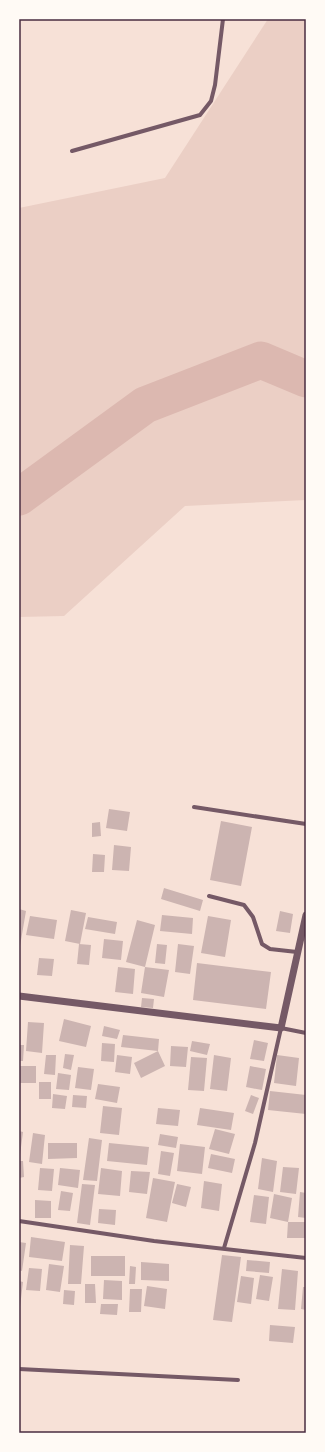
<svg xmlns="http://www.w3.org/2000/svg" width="325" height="1452" viewBox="0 0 325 1452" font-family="'PT Sans Narrow',sans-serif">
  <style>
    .green { fill: #ebcfc5 }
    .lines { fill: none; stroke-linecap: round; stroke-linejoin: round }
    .river { stroke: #dcb8b0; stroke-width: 37 }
    .building { fill: #ccb4b1 }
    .minor { stroke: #755966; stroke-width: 4 }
    .tertiary { stroke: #755966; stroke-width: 7 }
    .neatline { fill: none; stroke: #4a2c40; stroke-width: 1.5 }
  </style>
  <rect width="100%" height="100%" fill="#f7e1d7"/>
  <path class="green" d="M268,19H306V500L185,506L64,616L19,617V208L165,178Z"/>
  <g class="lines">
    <path class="river" d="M19,497L145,405L261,360L306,379"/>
  </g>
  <path class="building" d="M109,809L130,812L127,831L106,828Z
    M221,821L252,827L241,886L210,880Z
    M100,822L101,836L92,837V823Z
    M114,845L131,847L129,871L112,870Z
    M93,854L105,855L104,872H92Z
    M164,888L203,900L200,911L161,899Z
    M19,909L26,911L20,946H19Z
    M71,910L86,913L80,944L65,941Z
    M280,911L293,914L290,933L276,931Z
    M162,915L193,918L192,934L160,931Z
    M30,916L57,920L54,939L26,935Z
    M208,916L231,920L225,957L201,953Z
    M88,917L117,922L115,934L85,929Z
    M137,920L155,925L145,967L169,970L164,997L141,993L145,967L126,962Z
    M104,939L123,941L121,960L102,958Z
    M79,944L91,945L89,965L77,964Z
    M157,944L167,945L165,964L155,963Z
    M178,944L194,946L190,974L175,972Z
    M39,958L54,959L52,976L37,975Z
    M197,963L271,972L266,1009L193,1000Z
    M118,967L135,969L133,994L115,992Z
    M142,998L154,999L153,1008L141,1007Z
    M64,1019L91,1026L86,1047L59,1041Z
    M28,1022L44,1023L42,1053L26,1051Z
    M104,1026L120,1030L117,1039L102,1036Z
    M123,1035L159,1039L158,1051L121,1047Z
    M254,1040L268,1043L264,1061L250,1059Z
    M192,1041L210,1044L207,1055L190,1051Z
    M102,1043L115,1044L114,1062L101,1061Z
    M19,1045H24L23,1061H19Z
    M171,1046L188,1047L186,1067L170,1066Z
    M158,1051L165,1066L141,1078L134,1063Z
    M65,1054L74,1055L71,1070L63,1068Z
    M46,1055H56L55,1075L44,1074Z
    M117,1055L132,1057L130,1074L115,1072Z
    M214,1055L231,1058L227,1091L210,1089Z
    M277,1055L299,1058L296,1086L274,1083Z
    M191,1057L207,1058L204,1091L188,1090Z
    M20,1066H36V1083H20Z
    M250,1066L266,1069L262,1090L246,1087Z
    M78,1067L94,1069L91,1090L75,1088Z
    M58,1073L71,1075L69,1090L56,1089Z
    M39,1082H51V1099H39Z
    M98,1084L120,1087L117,1103L95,1099Z
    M270,1091L306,1095V1114L268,1110Z
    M53,1094L67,1096L65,1109L52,1108Z
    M73,1095L87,1096L86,1108L72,1107Z
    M251,1095L259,1098L253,1114L245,1111Z
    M103,1106L122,1108L119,1135L100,1133Z
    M158,1108L180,1110L178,1126L156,1124Z
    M200,1108L234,1113L231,1130L197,1125Z
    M215,1129L235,1134L229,1154L209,1149Z
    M19,1131L23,1132L20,1155H19Z
    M33,1133L45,1135L42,1164L29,1162Z
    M160,1134L178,1137L176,1148L158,1145Z
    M89,1138L102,1140L97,1181L83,1180Z
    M48,1143H77V1158L48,1159Z
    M109,1143L149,1147L147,1165L107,1161Z
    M180,1144L205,1147L202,1174L177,1171Z
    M161,1151L174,1153L170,1176L158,1174Z
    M211,1154L235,1159L232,1173L208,1168Z
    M262,1158L277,1161L273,1192L258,1189Z
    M19,1161H23L24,1177L19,1178Z
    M283,1167L299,1168L296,1194L280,1192Z
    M40,1168L54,1169L52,1191L38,1190Z
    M60,1168L80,1170L78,1188L58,1185Z
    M101,1168L122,1171L120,1196L98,1194Z
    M131,1171L150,1172L147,1194L129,1192Z
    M153,1178L175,1182L167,1222L146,1218Z
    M204,1181L222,1184L219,1211L201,1208Z
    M82,1184L95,1185L90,1225L77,1223Z
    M177,1184L191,1187L186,1207L172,1203Z
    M61,1191L73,1193L70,1211L58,1210Z
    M300,1192L306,1193V1218L298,1217Z
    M274,1194L292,1198L288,1222L270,1218Z
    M254,1195L269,1197L266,1224L250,1222Z
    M35,1200L51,1201V1218H35Z
    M99,1209L116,1210L115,1225L98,1223Z
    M288,1222H306V1238H287Z
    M31,1237L65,1242L62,1261L29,1257Z
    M19,1242L26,1243L22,1271L19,1270Z
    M70,1245L84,1246L81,1284H68Z
    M222,1255L241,1257L232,1322L213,1320Z
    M91,1256H125V1276H91Z
    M247,1260L270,1262L269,1273L246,1271Z
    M141,1262L169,1264V1281L141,1280Z
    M49,1264L64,1266L60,1292L46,1290Z
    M130,1266L136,1267L135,1284H129Z
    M29,1268L42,1269L40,1291L26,1290Z
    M282,1269L298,1271L295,1310L278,1309Z
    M260,1275L273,1277L269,1301L256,1299Z
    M241,1276L254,1278L251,1304L237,1302Z
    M104,1280L122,1281V1300L103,1299Z
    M19,1281L23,1282L20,1307H19Z
    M85,1284H95L96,1303H85Z
    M147,1286L167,1289L165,1309L144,1306Z
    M303,1287H306V1310L301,1309Z
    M130,1289H142L141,1312H129Z
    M64,1290L75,1291L74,1305L63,1304Z
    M101,1304H118L117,1315L100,1314Z
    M270,1325L295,1327L293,1343L269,1341Z"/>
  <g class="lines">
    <path class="minor" d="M72,151L200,115L211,101L215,85L223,19
      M194,807L306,824
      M209,896L244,905L253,917L262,944L270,949L297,952
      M19,1221L154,1241L306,1258
      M224,1248L255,1143L281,1028L306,1033
      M19,1369L238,1380"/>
    <path class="tertiary" d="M19,996L281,1028L306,915"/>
  </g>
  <rect width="325" height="1452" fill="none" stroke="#fffaf5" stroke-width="40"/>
  <rect x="20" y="20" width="285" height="1412" class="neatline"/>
</svg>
